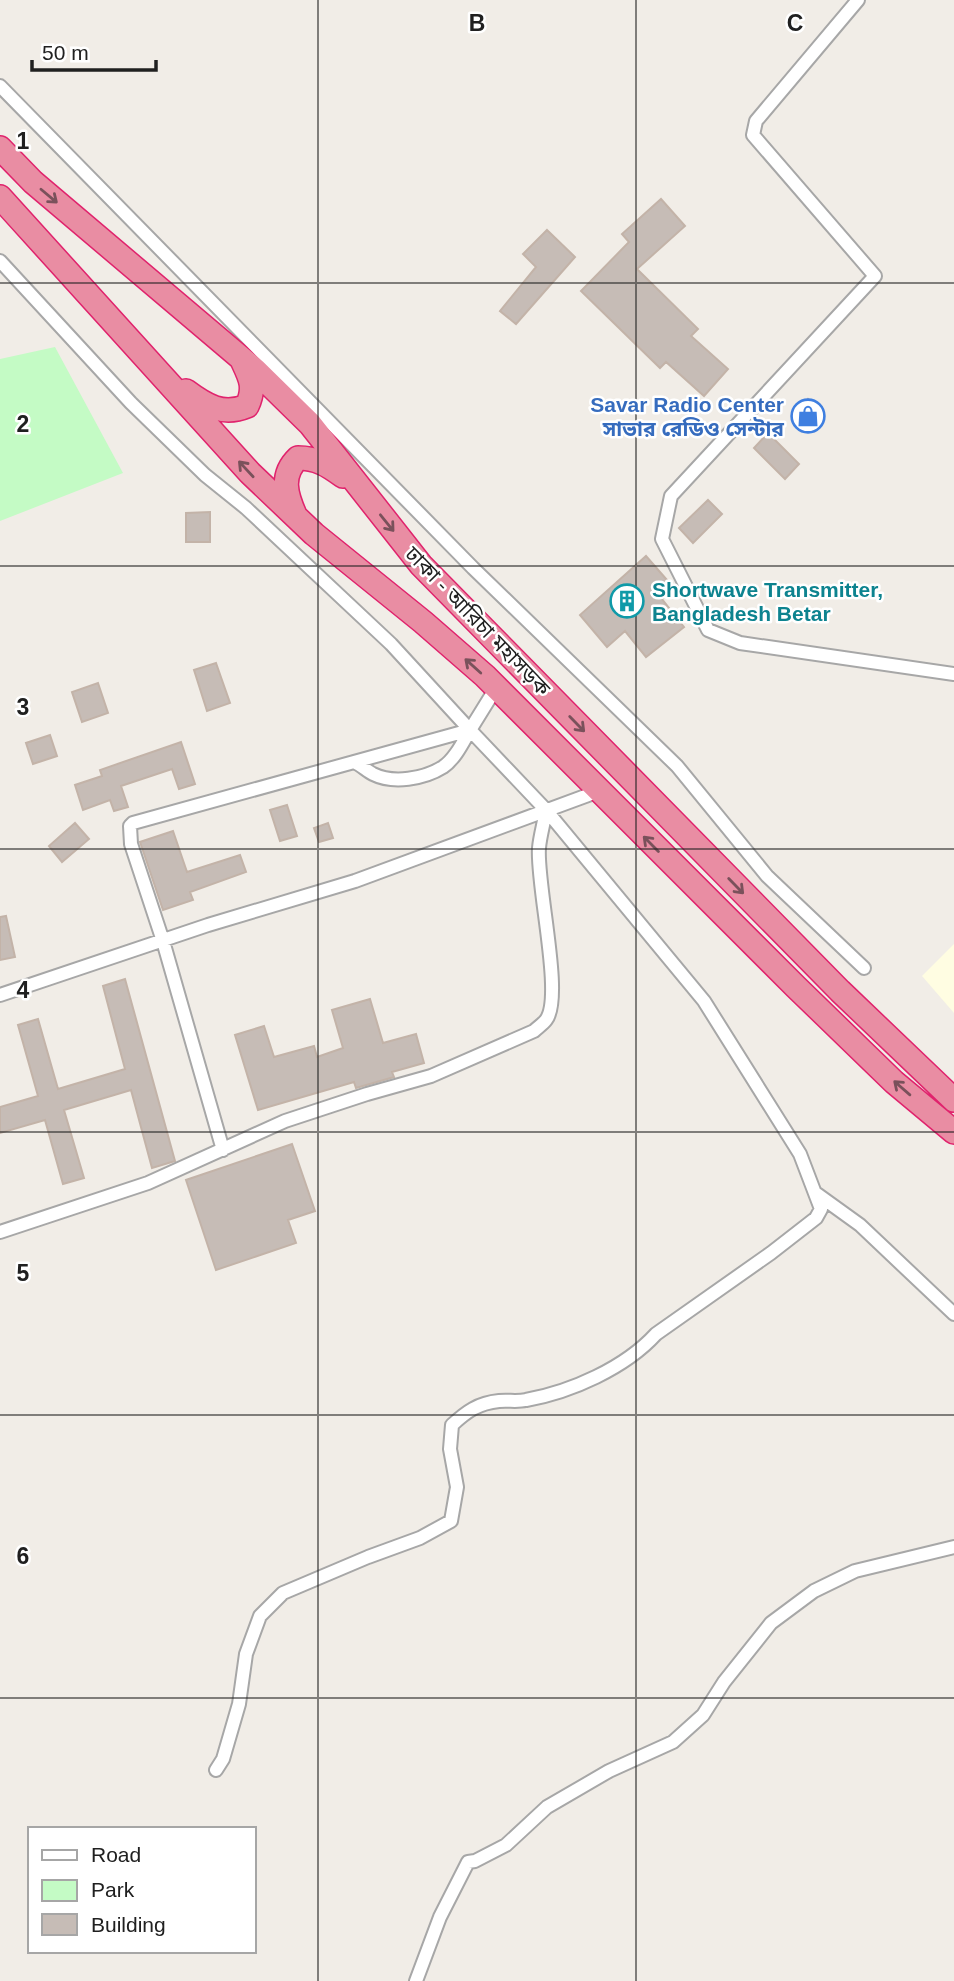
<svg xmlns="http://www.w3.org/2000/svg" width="954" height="1981" viewBox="0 0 954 1981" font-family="Helvetica,'Noto Sans Bengali',sans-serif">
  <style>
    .education { fill: #fffde2 }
    .park { fill: #c4fbc5 }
    .building { fill: #c6bcb6; stroke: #c3b3a8; stroke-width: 2 }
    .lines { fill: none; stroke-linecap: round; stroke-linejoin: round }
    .street-casing { stroke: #a7a7a7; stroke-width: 16 }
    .highway-casing { stroke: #e0236d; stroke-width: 26 }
    .street { stroke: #fff; stroke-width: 12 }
    .highway { stroke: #e98da3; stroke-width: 23 }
    .oneway { stroke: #7a515b }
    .grid { fill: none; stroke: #202020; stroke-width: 2; stroke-opacity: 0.55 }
    .labels { text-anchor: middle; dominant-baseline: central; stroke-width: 5; stroke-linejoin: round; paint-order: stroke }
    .shop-label { font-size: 21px; font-weight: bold; fill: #366cbe; stroke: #fff; text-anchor: end }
    .culture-label { font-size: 21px; font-weight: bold; fill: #0d838f; stroke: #fff; text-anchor: start }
    .street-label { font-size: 21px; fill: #202020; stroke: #fff }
    .grid-label { font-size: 23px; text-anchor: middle; font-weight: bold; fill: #202020; stroke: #fff; stroke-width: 5; stroke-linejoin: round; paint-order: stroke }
  </style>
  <rect width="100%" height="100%" fill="#f1ede7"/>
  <path class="education" d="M954,944V1013L922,976Z"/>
  <path class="park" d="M55,347L123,473L0,521V359Z"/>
  <path class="building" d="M661,199L685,226L637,269L698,329L691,336L728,369L704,396L666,362L660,368L581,291L629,242L622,234Z
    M547,230L575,257L516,324L500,311L536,267L523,254Z
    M808,399L824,414L809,432L792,417Z
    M768,433L799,464L785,479L754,448Z
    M708,500L722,514L693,543L679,528Z
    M210,512V542H186V513Z
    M646,556L674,588L662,599L684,627L646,657L625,631L607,647L580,615Z
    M216,663L230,703L207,711L194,670Z
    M98,683L108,713L82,722L72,692Z
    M50,735L57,756L33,764L26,743Z
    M181,742L195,784L179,789L172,769L121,786L128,807L114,811L110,800L83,810L75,785L102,776L100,770Z
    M287,805L297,836L280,841L270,810Z
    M75,823L89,839L62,862L49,846Z
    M328,823L333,838L319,842L314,828Z
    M173,831L187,872L240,855L246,872L190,892L193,900L163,910L140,842Z
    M6,916L15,957L0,960V917Z
    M125,979L175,1161L152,1168L131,1090L64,1110L84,1178L63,1184L45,1120L0,1133V1107L38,1096L18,1025L38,1019L58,1089L125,1069L103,986Z
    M370,999L383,1043L416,1034L424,1063L392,1072L394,1077L356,1088L354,1082L258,1110L235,1035L264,1026L274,1057L314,1046L317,1057L343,1048L332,1010Z
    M292,1144L315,1211L288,1220L296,1243L216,1270L186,1180Z"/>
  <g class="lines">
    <defs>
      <path id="street" d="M858,0L756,121L753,135L875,276L671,496L662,539L708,630L740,643L954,674
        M0,86L473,568L677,766L767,876L864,968
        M0,261L131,403L205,475L246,508L391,644L470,730L496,688
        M354,762L470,730
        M0,995L208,925L355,881L599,791
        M223,1150L163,941L131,844L130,826L133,823L354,762C361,765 367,771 373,774C393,784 424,779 443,767C455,759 463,742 470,730
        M817,1194L860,1225L954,1314
        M0,1232L148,1183L285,1121L367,1094L431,1076L534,1031C537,1028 543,1024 546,1020C564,997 536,884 539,848C540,836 544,823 546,810
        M216,1770L223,1759L239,1704L246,1654L260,1616L283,1593L368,1557L420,1538L451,1521L457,1487L450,1449L452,1425C466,1412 478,1403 499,1401C508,1400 517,1402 526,1400C571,1392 625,1368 656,1334L771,1253L816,1218L821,1209L800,1154L704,1001L546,810L470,730
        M416,1981L440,1917L468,1862L475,1861L506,1845L547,1807L609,1771L673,1742L703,1715L724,1682L771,1623L814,1591L855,1571L954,1547"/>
      <path id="highway" d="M0,148L33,182L255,370L310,424L421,565L840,991L954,1100
        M0,197L250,473L314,534L423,622L485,676L796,987L894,1082L954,1132
        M186,391C206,406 223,416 247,406C256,387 250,377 242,360
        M295,515C286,495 280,475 298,458C317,458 328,465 343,476"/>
    </defs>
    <use href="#street" class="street-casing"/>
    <use href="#highway" class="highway-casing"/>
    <use href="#street" class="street"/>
    <use href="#highway" class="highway"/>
  </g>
  <defs><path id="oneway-shaft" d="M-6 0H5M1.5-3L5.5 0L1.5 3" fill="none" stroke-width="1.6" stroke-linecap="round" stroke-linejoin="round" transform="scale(1.75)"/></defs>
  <g class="oneway">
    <use href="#oneway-shaft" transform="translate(49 196) rotate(40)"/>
    <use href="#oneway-shaft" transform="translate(246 469) rotate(-133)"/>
    <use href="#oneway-shaft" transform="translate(387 523) rotate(51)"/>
    <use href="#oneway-shaft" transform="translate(473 666) rotate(-138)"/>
    <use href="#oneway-shaft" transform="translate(577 724) rotate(46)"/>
    <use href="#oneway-shaft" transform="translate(651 844) rotate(-135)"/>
    <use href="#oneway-shaft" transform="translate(736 886) rotate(46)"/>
    <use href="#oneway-shaft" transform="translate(902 1088) rotate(-139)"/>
  </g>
  <path class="grid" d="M318,0V1981M636,0V1981M0,283H954M0,566H954M0,849H954M0,1132H954M0,1415H954M0,1698H954"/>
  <defs>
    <symbol id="shop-ring" viewBox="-11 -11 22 22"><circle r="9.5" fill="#fff" stroke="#3f7fe0" stroke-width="1.5"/><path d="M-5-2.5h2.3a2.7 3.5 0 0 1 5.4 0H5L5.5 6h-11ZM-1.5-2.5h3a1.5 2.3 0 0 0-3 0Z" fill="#3f7fe0"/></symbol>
    <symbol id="building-ring" viewBox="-11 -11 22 22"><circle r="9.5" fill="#fff" stroke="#0f9aa8" stroke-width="1.5"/><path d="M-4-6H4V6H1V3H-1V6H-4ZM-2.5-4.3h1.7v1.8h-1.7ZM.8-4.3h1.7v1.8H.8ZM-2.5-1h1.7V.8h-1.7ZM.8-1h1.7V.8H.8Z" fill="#0f9aa8"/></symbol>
  </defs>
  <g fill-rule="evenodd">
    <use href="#shop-ring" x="789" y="397" width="38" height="38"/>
    <use href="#building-ring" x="608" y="582" width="38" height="38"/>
  </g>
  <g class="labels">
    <g class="shop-label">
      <text x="784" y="404">Savar Radio Center<tspan x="784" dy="24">সাভার রেডিও সেন্টার</tspan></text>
    </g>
    <g class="culture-label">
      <text x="652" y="589">Shortwave Transmitter,<tspan x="652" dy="24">Bangladesh Betar</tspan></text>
    </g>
    <g class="street-label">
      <text transform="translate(478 621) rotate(46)">ঢাকা - আরিচা মহাসড়ক</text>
    </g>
  </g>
  <g class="grid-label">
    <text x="477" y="31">B</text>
    <text x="795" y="31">C</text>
    <text x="23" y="149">1</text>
    <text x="23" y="432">2</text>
    <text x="23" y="715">3</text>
    <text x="23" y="998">4</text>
    <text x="23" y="1281">5</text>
    <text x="23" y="1564">6</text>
  </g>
  <rect x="28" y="1827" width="228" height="126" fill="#ffffff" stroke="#a6a6a6" stroke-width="2"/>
  <rect x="42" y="1850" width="35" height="10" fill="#ffffff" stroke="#a6a6a6" stroke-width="2"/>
  <text x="91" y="1862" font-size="21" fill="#202020">Road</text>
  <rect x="42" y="1880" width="35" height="21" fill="#c4fbc5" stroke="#a6a6a6" stroke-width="2"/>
  <text x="91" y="1897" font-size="21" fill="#202020">Park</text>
  <rect x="42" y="1914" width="35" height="21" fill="#c6bcb6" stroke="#a6a6a6" stroke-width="2"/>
  <text x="91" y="1932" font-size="21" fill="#202020">Building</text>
  <path d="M32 60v10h124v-10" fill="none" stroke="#202020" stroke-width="3.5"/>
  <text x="42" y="60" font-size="21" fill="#202020" stroke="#ffffff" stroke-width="5" paint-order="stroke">50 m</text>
</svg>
